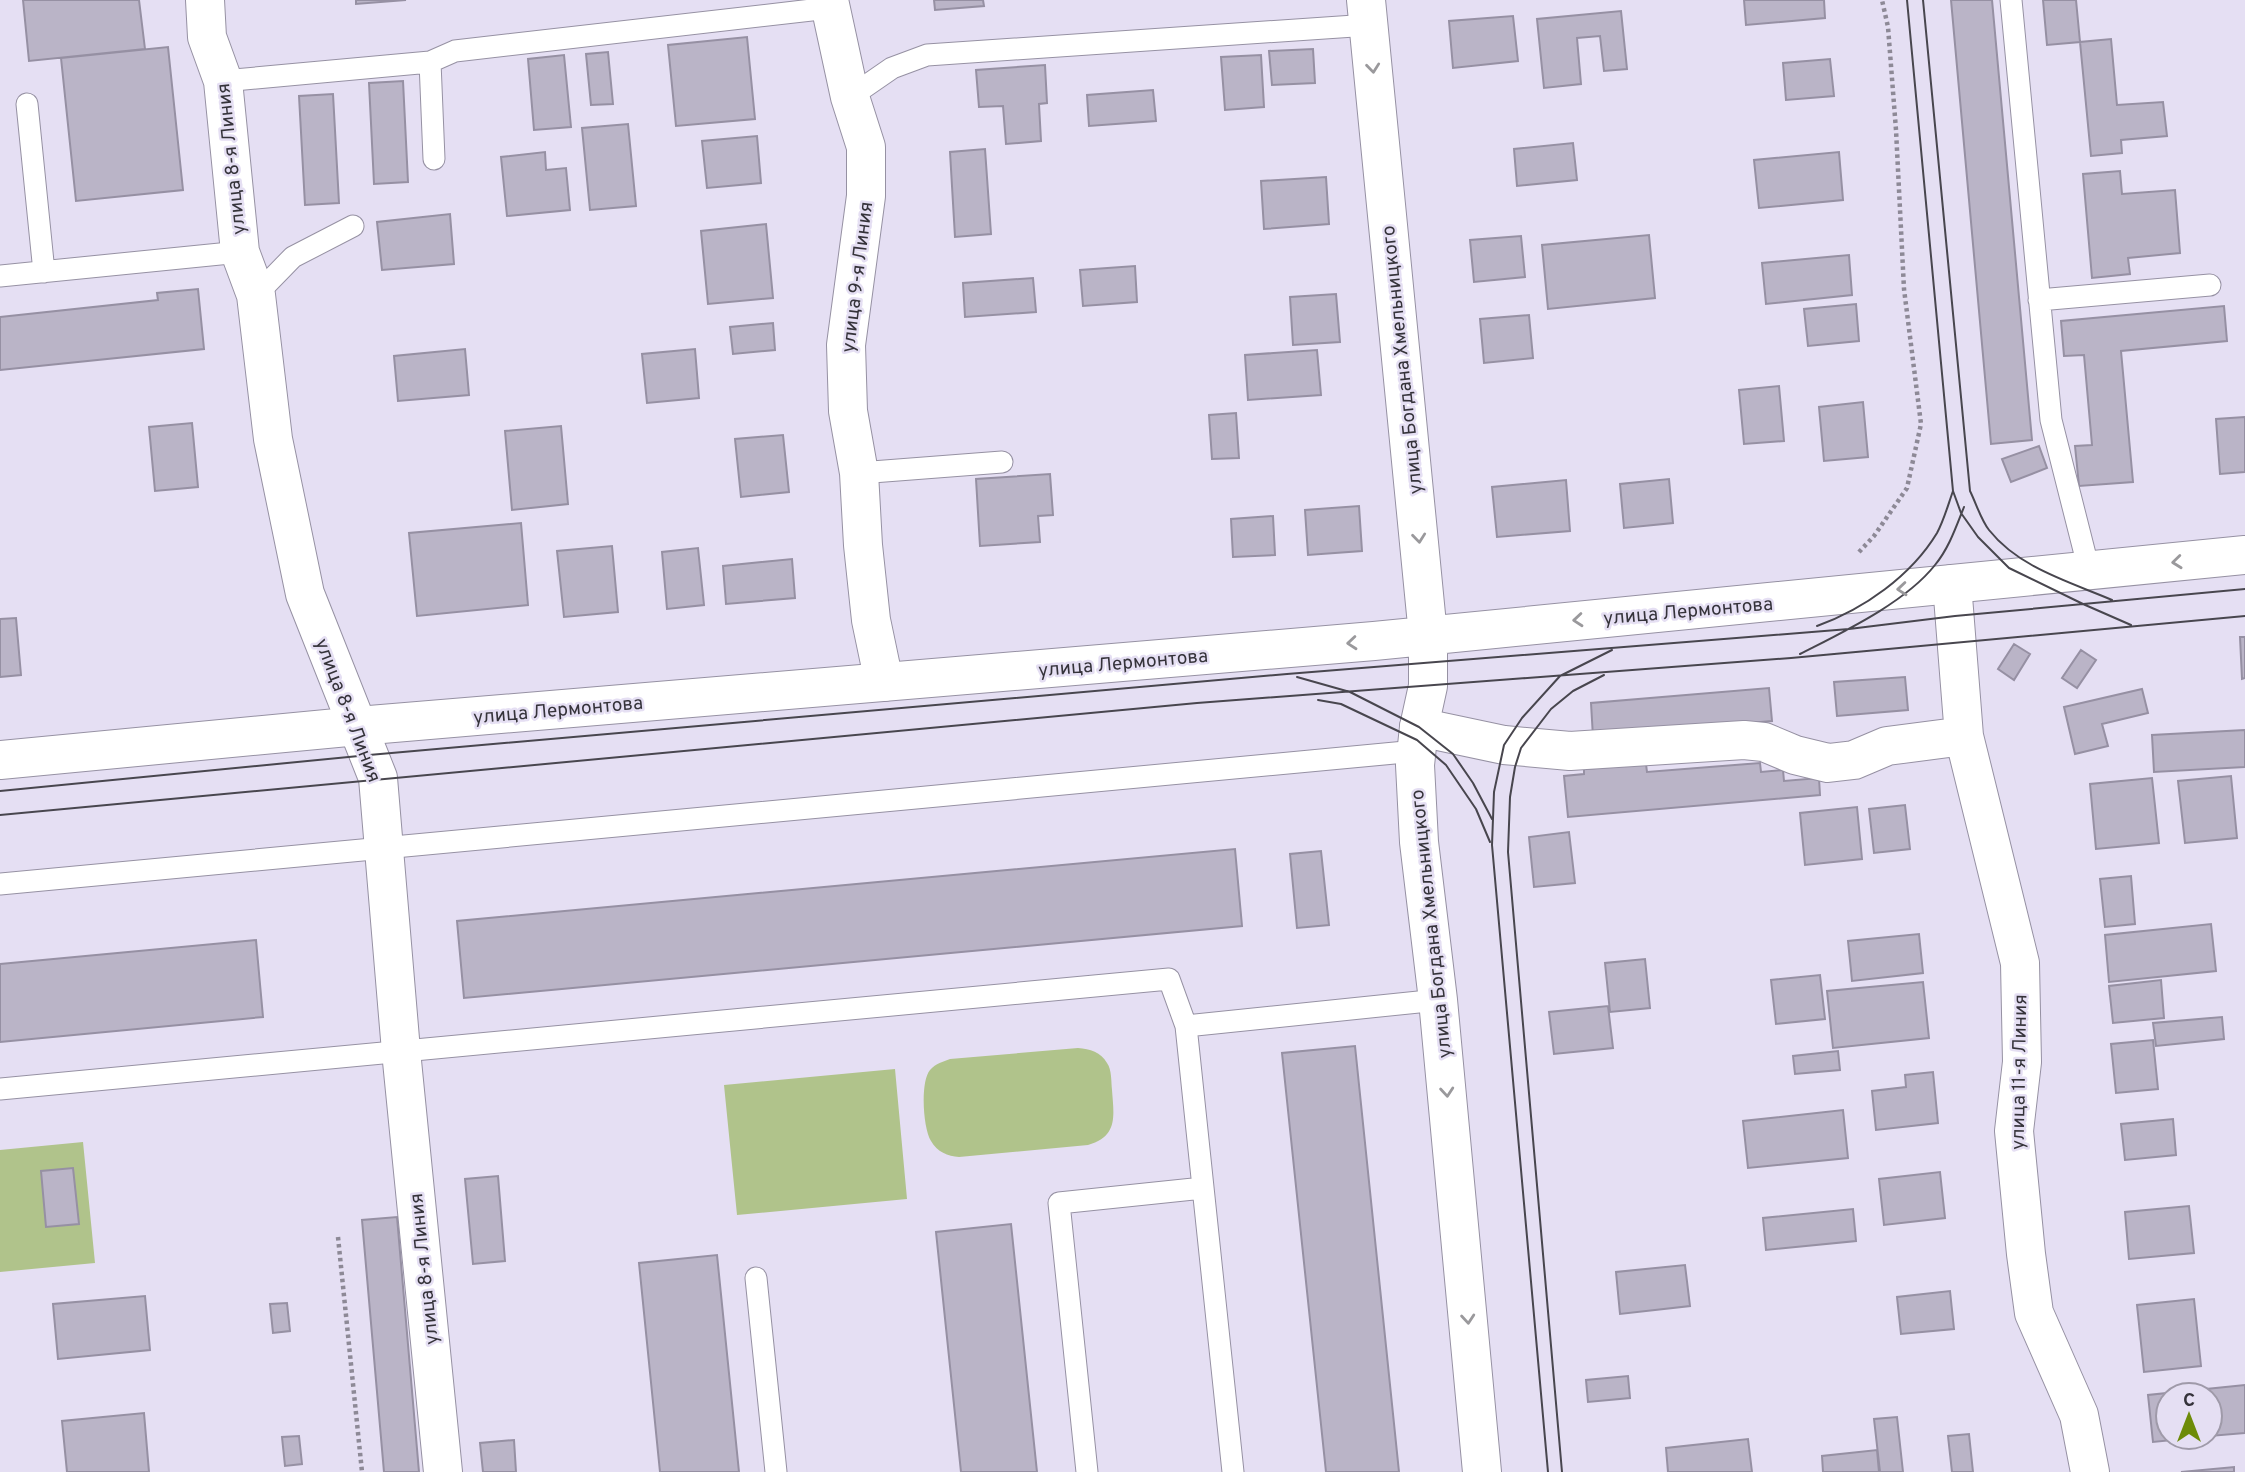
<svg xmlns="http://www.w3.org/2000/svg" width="2245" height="1472" font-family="Overpass,sans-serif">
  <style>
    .green { fill: #b0c38b }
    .building { fill: #bab4c7; stroke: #9690a3; stroke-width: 2 }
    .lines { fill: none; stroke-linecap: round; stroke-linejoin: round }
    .lane-casing { stroke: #9691a3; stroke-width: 23 }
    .street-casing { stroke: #9691a3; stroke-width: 40 }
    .secondary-casing { stroke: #9691a3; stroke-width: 40 }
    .path { stroke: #8d8996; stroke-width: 4.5; stroke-dasharray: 3.5 3.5; stroke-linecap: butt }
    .lane { stroke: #fff; stroke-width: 21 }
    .street { stroke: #fff; stroke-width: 38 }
    .secondary { stroke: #fff; stroke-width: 38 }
    .tram { stroke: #48464e; stroke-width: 2 }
    .oneway { stroke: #9a999c }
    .labels { text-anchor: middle; stroke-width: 5; stroke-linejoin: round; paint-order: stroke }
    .street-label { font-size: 19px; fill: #35333a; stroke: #e5dff3 }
  </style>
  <rect width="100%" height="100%" fill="#e5dff3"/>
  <path class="green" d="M 1078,1048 C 1090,1049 1101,1052 1107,1063 C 1112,1070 1111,1082 1112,1090 C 1114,1117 1118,1136 1088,1145 L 959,1157 C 948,1156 937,1152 931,1141 C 923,1128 920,1082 930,1070 C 936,1063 943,1062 950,1059 Z
    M 895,1069 L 907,1199 L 737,1215 L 724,1085 Z
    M 83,1142 L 95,1263 L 0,1272 L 0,1150 Z"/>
  <path class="building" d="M 23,0 L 139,0 L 145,49 L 29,61 Z
    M 356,0 L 406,0 L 356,4 Z
    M 934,0 L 983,0 L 984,6 L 935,10 Z
    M 1744,0 L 1824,0 L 1825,18 L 1746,25 Z
    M 1951,0 L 1992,0 L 2032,440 L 1991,444 Z
    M 2043,0 L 2076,0 L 2080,42 L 2047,45 Z
    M 1621,11 L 1627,69 L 1604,71 L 1600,36 L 1577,38 L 1581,84 L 1544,88 L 1537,19 Z
    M 1513,16 L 1518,61 L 1453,68 L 1449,21 Z
    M 747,37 L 755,119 L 676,126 L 668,45 Z
    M 2111,39 L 2117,105 L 2163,102 L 2167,136 L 2121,140 L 2122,153 L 2091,156 L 2080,42 Z
    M 168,47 L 183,190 L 76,201 L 61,58 Z
    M 1313,49 L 1315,83 L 1272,85 L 1269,51 Z
    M 608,52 L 613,104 L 591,105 L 586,54 Z
    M 564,55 L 571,127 L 534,130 L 528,59 Z
    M 1261,55 L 1264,107 L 1225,110 L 1221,57 Z
    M 1830,59 L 1834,96 L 1786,100 L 1783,63 Z
    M 1045,65 L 1047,103 L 1039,104 L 1041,141 L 1006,144 L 1003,106 L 979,107 L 976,70 Z
    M 403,81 L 408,182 L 374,184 L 369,83 Z
    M 1153,90 L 1156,121 L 1089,126 L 1087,95 Z
    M 333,94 L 339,203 L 305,205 L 299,96 Z
    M 628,124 L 636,206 L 590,210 L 582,128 Z
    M 757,136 L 761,183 L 707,188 L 702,141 Z
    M 1573,143 L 1577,180 L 1517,186 L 1514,149 Z
    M 985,149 L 991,234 L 955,237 L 950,152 Z
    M 545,152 L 546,170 L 566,168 L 570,210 L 507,216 L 501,157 Z
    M 1839,152 L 1843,200 L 1759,208 L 1754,160 Z
    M 2120,171 L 2122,194 L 2175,190 L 2180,253 L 2128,258 L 2130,274 L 2092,278 L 2083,174 Z
    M 1326,177 L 1329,224 L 1264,229 L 1261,181 Z
    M 450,214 L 454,264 L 382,270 L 377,222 Z
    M 766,224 L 773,298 L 708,304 L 701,231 Z
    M 1649,235 L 1655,298 L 1548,309 L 1542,245 Z
    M 1521,236 L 1525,277 L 1474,282 L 1470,240 Z
    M 1849,255 L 1852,295 L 1766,304 L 1762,263 Z
    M 1135,266 L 1137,302 L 1083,306 L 1080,270 Z
    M 1033,278 L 1036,312 L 965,317 L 963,283 Z
    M 198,289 L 204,349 L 0,370 L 0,317 L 158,300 L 157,293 Z
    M 1336,294 L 1340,342 L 1293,345 L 1290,297 Z
    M 1856,304 L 1859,341 L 1808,346 L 1804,309 Z
    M 2224,306 L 2227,341 L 2121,351 L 2133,482 L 2079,486 L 2075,446 L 2092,445 L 2084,355 L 2064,356 L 2061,321 Z
    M 1529,315 L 1533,358 L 1484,363 L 1480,319 Z
    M 773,323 L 775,350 L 733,354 L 730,327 Z
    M 465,349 L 469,395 L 398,401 L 394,356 Z
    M 695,349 L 699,398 L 647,403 L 642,354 Z
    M 1317,350 L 1321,395 L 1248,400 L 1245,355 Z
    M 1779,386 L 1784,441 L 1744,444 L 1739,390 Z
    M 1863,402 L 1868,457 L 1824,461 L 1819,407 Z
    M 1236,413 L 1239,458 L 1212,459 L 1209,415 Z
    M 2245,417 L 2245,472 L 2220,474 L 2216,419 Z
    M 192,423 L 198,487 L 155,491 L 149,427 Z
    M 561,426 L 568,504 L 512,510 L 505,431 Z
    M 783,435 L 789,492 L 741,497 L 735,439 Z
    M 2039,446 L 2047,468 L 2011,482 L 2002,459 Z
    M 1050,474 L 1053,515 L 1038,516 L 1040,542 L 980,546 L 976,479 Z
    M 1669,479 L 1673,523 L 1624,528 L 1620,484 Z
    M 1566,480 L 1570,531 L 1497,537 L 1492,487 Z
    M 1359,506 L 1362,551 L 1308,555 L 1305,510 Z
    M 1273,516 L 1275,555 L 1233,557 L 1231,519 Z
    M 521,523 L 528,605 L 417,616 L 409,533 Z
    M 612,546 L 618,612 L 564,617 L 557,551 Z
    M 698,548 L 704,605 L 667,609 L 662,552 Z
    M 792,559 L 795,598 L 726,604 L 723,566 Z
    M 16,618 L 21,675 L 0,677 L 0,619 Z
    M 2240,637 L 2245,637 L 2245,678 L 2242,679 Z
    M 2014,644 L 2030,654 L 2014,680 L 1998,669 Z
    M 2081,650 L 2096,660 L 2077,688 L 2062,678 Z
    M 1905,677 L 1908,710 L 1837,716 L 1834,682 Z
    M 1769,688 L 1772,721 L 1593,737 L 1591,703 Z
    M 2142,689 L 2148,713 L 2102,724 L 2108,746 L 2075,754 L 2064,707 Z
    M 2245,730 L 2245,767 L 2154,772 L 2152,735 Z
    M 1760,763 L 1761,772 L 1783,770 L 1784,781 L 1819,778 L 1820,795 L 1568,817 L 1564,776 L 1584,774 L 1584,769 L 1646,764 L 1647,772 Z
    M 2231,776 L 2237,838 L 2185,843 L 2178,781 Z
    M 2152,778 L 2159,843 L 2096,849 L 2090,784 Z
    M 1905,805 L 1910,849 L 1874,853 L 1869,809 Z
    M 1857,807 L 1862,859 L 1805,865 L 1800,813 Z
    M 1569,832 L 1575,883 L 1534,887 L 1529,837 Z
    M 1235,849 L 1242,926 L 464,998 L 457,921 Z
    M 1321,851 L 1329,925 L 1297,928 L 1290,854 Z
    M 2131,876 L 2135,924 L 2105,927 L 2100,879 Z
    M 2211,924 L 2216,971 L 2109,982 L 2105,935 Z
    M 1919,934 L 1923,973 L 1852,981 L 1848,941 Z
    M 256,940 L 263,1017 L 0,1042 L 0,964 Z
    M 1645,959 L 1650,1008 L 1610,1012 L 1605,963 Z
    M 1820,975 L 1825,1019 L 1776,1024 L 1771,980 Z
    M 2161,980 L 2164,1018 L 2113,1023 L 2109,986 Z
    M 1923,982 L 1929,1038 L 1833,1048 L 1827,991 Z
    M 1608,1006 L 1613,1048 L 1554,1054 L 1549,1012 Z
    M 2222,1017 L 2224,1039 L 2156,1046 L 2153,1023 Z
    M 2153,1040 L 2158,1089 L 2116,1093 L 2111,1044 Z
    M 1355,1046 L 1399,1472 L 1326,1472 L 1318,1396 L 1282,1053 Z
    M 1838,1051 L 1840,1070 L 1795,1074 L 1793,1056 Z
    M 1933,1072 L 1938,1123 L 1876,1130 L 1872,1091 L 1906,1087 L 1905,1075 Z
    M 1843,1110 L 1848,1158 L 1748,1168 L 1743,1121 Z
    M 2173,1119 L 2176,1155 L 2125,1160 L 2121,1124 Z
    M 73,1168 L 79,1224 L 46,1227 L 41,1171 Z
    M 1940,1172 L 1945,1218 L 1884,1225 L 1879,1179 Z
    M 498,1176 L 505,1261 L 473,1264 L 465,1179 Z
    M 2189,1206 L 2194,1253 L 2129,1259 L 2125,1212 Z
    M 1853,1209 L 1856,1241 L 1766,1250 L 1763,1218 Z
    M 397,1217 L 419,1472 L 384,1472 L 362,1220 Z
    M 1011,1224 L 1037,1472 L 961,1472 L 936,1232 Z
    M 717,1255 L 739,1472 L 660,1472 L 639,1263 Z
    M 1685,1265 L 1690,1306 L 1620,1314 L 1616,1272 Z
    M 1950,1291 L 1954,1329 L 1901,1334 L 1897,1297 Z
    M 145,1296 L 150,1350 L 58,1359 L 53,1304 Z
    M 2194,1299 L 2201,1366 L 2144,1372 L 2137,1305 Z
    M 287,1303 L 290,1331 L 273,1333 L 270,1304 Z
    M 1628,1376 L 1630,1398 L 1588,1402 L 1586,1380 Z
    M 2245,1385 L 2245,1433 L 2210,1436 L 2210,1395 L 2168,1395 L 2168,1437 L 2203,1437 L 2153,1442 L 2148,1395 Z
    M 144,1413 L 149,1472 L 67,1472 L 62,1421 Z
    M 1897,1417 L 1903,1472 L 1880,1472 L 1874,1419 Z
    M 1969,1434 L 1973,1472 L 1952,1472 L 1948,1436 Z
    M 299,1436 L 302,1464 L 285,1466 L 282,1437 Z
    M 1748,1439 L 1752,1472 L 1668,1472 L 1666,1448 Z
    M 514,1440 L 516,1472 L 483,1472 L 480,1443 Z
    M 1877,1450 L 1879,1472 L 1823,1472 L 1822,1456 Z
    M 2234,1467 L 2234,1472 L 2181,1472 Z"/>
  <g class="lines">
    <g class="lane-casing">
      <path id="lane" d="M 2011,0 L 2051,420 L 2089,570
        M 430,62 L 434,159
        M 223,81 L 430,62 L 455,51 L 829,8
        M 850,97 L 892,68 L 927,55 L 1369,25
        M 27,104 L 44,272
        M 0,276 L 240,252
        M 256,295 L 293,257 L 353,226
        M 2039,300 L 2210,285
        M 859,473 L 1002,462
        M 0,884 L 1416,751
        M 1186,1026 L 1438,1000
        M 0,1089 L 1169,979 L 1186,1026 L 1233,1472
        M 756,1278 L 776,1472
        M 1087,1472 L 1059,1203 L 1203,1188"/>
    </g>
    <g class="street-casing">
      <path id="street" d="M 205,0 L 207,37 L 223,81 L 240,252 L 256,295 L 273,439 L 305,594 L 378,778 L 401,1051 L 443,1472
        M 829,0 L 850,97 L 866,147 L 866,196 L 846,345 L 848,411 L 859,473 L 863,545 L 871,620 L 884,682
        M 1952,584 L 1964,736 L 2020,963 L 2022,1062 L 2014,1131 L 2026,1254 L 2034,1313 L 2079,1415 L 2090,1472
        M 1419,727 L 1504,745 L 1570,751 L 1744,740 L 1764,742 L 1795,755 L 1828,763 L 1854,760 L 1887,746 L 1964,736"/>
    </g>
    <g class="secondary-casing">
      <path id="secondary" d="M 1366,0 L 1428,635 L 1428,686 L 1419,727 L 1415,765 L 1419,842 L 1438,1000 L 1482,1472
        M 0,760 L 358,726 L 1374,641 L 2245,555"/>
    </g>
    <path class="path" d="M 1859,552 L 1874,536 L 1907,488 L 1921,424 L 1904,289 L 1896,130 L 1888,27 L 1882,0
      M 338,1237 L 362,1472"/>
    <use href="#lane" class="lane"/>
    <use href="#street" class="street"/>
    <use href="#secondary" class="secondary"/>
    <path class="tram" d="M 1907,0 L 1953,491 L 1961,513 L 1978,537 L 2009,568 L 2083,604 L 2131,625
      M 1923,0 L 1970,491 C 1976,503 1981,520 1989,530 C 2019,568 2070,582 2112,600
      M 1817,626 C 1864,609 1911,576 1937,533 C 1944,520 1948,505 1953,491
      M 1800,654 C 1843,632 1905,603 1935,565 C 1949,548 1956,527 1964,507
      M 1297,677 L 1350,692 L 1419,727 L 1453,754 L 1473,783 L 1492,819
      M 1318,700 L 1341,704 L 1417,740 L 1446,765 L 1476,809 L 1490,842
      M 0,791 L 369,755 L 1287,674 L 1849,629 L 1955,616 L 2245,589
      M 0,815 L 1197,703 L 1791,658 L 2245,616
      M 1548,1472 L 1492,845 L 1494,792 L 1504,745 L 1522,718 L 1560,676 L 1612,650
      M 1562,1472 L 1508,852 L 1510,797 L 1515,767 L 1521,748 L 1551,709 L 1573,691 L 1604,675"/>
  </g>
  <defs><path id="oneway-chevron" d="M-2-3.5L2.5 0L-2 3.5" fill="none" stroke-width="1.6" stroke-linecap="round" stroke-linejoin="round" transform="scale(1.75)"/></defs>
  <g class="oneway">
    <use href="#oneway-chevron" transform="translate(1373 68) rotate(84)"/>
    <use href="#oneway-chevron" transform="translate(1419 538) rotate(84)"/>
    <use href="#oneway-chevron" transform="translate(2177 562) rotate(174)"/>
    <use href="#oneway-chevron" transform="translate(1902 589) rotate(175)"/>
    <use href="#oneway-chevron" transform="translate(1578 620) rotate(175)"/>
    <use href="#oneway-chevron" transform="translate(1352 643) rotate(175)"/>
    <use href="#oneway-chevron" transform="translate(1447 1092) rotate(85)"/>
    <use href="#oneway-chevron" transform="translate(1468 1319) rotate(85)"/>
  </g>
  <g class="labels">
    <g class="street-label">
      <text transform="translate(230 159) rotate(-96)" y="7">улица 8-я Линия</text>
      <text transform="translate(856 277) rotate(-83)" y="7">улица 9-я Линия</text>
      <text transform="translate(1401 360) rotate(-96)" y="7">улица Богдана Хмельницкого</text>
      <text transform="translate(1688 610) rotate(-5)" y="7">улица Лермонтова</text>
      <text transform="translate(1123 662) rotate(-5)" y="7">улица Лермонтова</text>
      <text transform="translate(558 709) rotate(-5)" y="7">улица Лермонтова</text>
      <text transform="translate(349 710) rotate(69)" y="7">улица 8-я Линия</text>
      <text transform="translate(1430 924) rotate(-96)" y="7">улица Богдана Хмельницкого</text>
      <text transform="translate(2018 1072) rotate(-89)" y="7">улица 11-я Линия</text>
      <text transform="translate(423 1269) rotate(-96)" y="7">улица 8-я Линия</text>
    </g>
  </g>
  <g transform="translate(2189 1416)"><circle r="33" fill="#e5dff3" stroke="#9f9aa9" stroke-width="2"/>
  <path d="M0-5L12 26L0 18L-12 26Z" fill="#6d8b08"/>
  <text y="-10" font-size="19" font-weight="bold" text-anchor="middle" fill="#35333a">С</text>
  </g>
</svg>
